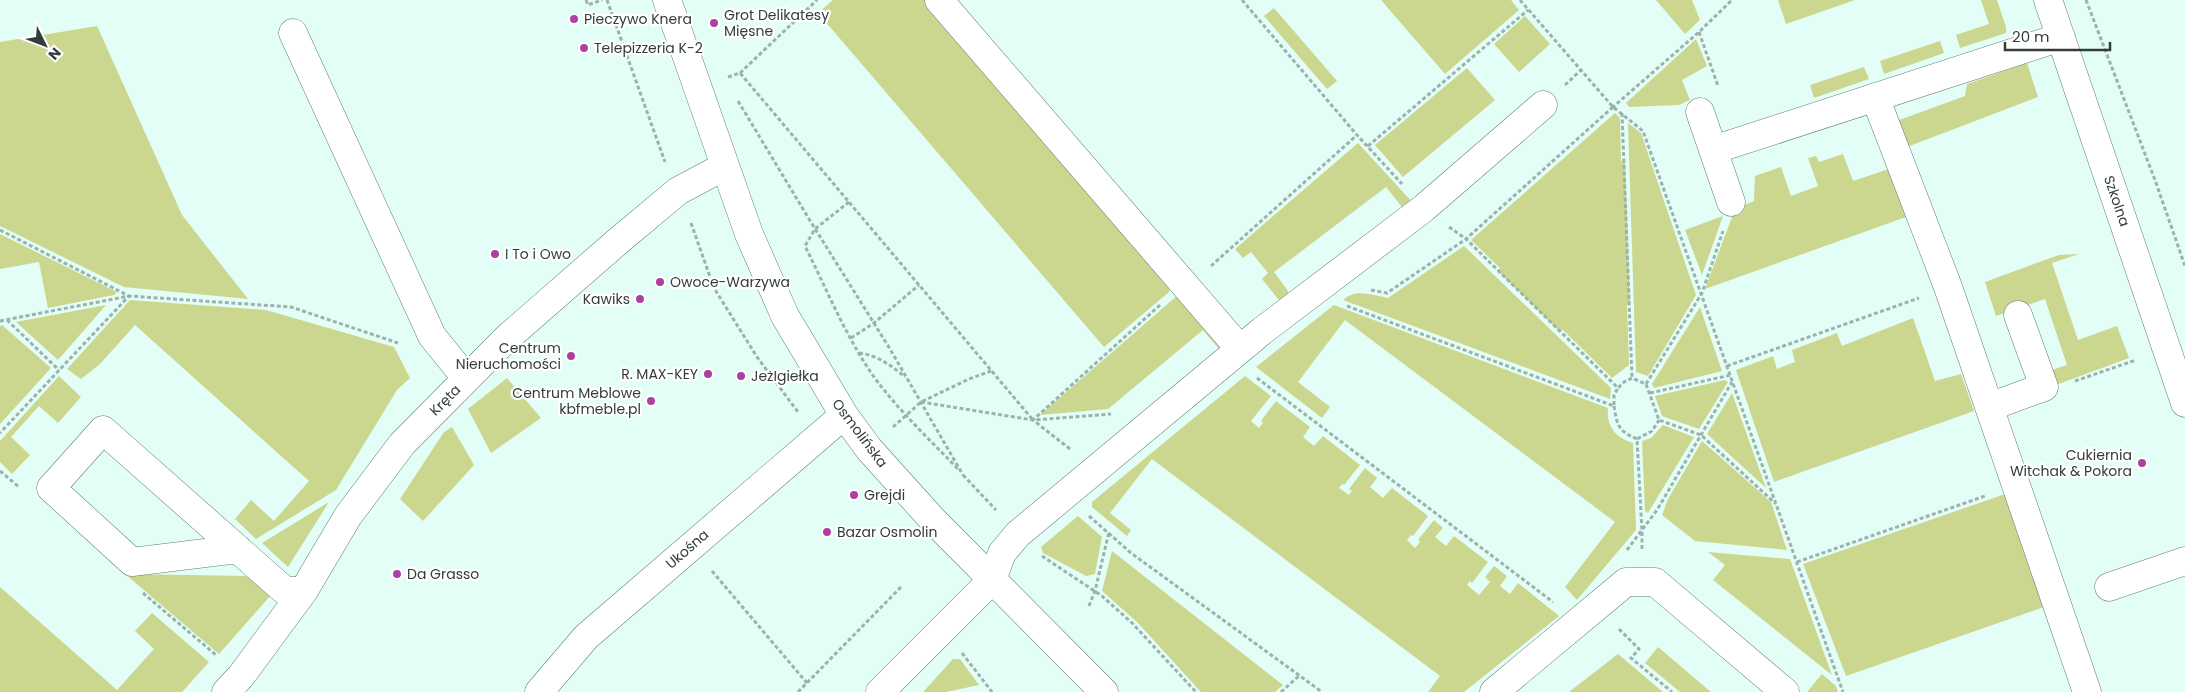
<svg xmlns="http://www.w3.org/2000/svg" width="2185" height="692" font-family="Poppins,sans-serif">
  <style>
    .green { fill: #cbd68e }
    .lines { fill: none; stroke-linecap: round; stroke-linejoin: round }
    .minor-casing { stroke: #637c75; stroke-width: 29 }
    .path { stroke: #9db2ac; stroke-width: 3; stroke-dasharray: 4 2.5; stroke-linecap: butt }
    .minor { stroke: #fff; stroke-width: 28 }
    .poi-dot { fill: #ad40a0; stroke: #fff; stroke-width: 2 }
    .labels { text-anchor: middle; stroke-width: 4.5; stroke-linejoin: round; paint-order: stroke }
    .poi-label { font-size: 14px; fill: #323d3a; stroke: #fff; text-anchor: start }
    .street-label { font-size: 14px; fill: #323d3a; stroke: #fff }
  </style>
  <rect width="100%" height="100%" fill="#e3fef7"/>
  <path class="green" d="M 833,0 L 928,0 L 1170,282 L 1169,292 L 1104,347 L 818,13 Z
    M 1381,0 L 1511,0 L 1519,10 L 1445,74 Z
    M 1656,0 L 1692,0 L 1700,20 L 1685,34 Z
    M 1778,0 L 1855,0 L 1786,24 Z
    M 1981,0 L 1997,0 L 2006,27 L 2006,33 L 1960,48 L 1956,35 L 1989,24 Z
    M 1274,8 L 1337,81 L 1327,89 L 1264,16 Z
    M 1525,16 L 1550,44 L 1519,72 L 1494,44 Z
    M 97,26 L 182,215 L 248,299 L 124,287 L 0,226 L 0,42 Z
    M 1696,39 L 1707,66 L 1682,80 L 1690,100 L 1679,105 L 1629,107 L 1626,103 Z
    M 1940,41 L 1944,53 L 1884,74 L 1880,61 Z
    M 2027,63 L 2038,97 L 1907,147 L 1891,123 L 1965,96 L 1967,84 Z
    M 1864,67 L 1869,79 L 1814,98 L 1810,85 Z
    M 1467,68 L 1495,100 L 1403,177 L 1375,145 Z
    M 1615,113 L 1620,118 L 1621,162 L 1625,160 L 1630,304 L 1627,305 L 1629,365 L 1612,378 L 1563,330 L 1559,331 L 1498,271 L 1500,268 L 1471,240 Z
    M 1628,123 L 1641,133 L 1696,295 L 1648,376 L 1636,372 Z
    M 1358,143 L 1414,204 L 1410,208 L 1402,207 L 1386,187 L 1274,272 L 1288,291 L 1288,296 L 1283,300 L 1278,299 L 1262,279 L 1268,273 L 1251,252 L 1243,258 L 1235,249 Z
    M 1843,154 L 1853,181 L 1889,169 L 1906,217 L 1705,289 L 1735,209 L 1754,201 L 1755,176 L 1781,167 L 1791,196 L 1818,186 L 1808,158 L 1816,156 L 1819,162 Z
    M 1723,216 L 1702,275 L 1685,230 Z
    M 0,234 L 117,292 L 114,295 L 48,308 L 39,262 L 0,269 Z
    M 1464,246 L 1611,388 L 1610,399 L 1343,300 C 1356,288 1372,295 1388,298 Z
    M 2079,254 L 2052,263 L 2078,340 L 2117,326 L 2129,358 L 2056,385 L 2043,373 L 2067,365 L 2045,299 L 1996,316 L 1985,282 L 2059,255 Z
    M 1179,294 L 1222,346 L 1220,350 L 1203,330 L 1108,409 L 1040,415 Z
    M 130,300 L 266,310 L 394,347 L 410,378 L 397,390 L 336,490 L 256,539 L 235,519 L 251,500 L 274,521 L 309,481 L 135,325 L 100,364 L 81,379 L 67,369 Z
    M 106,305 L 58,360 L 16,322 Z
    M 1334,305 L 1608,408 C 1606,426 1616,438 1633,443 L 1636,530 L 1577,600 L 1565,587 L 1615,522 L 1345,320 L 1298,382 L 1330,407 L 1322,418 L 1256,367 Z
    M 1700,307 L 1722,371 L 1654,388 L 1652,384 Z
    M 1913,318 L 1935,381 L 1961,374 L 1974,411 L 1774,482 L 1736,370 L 1773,356 L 1777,369 L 1795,362 L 1792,350 L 1837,333 L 1842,346 Z
    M 2,325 L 51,368 L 0,424 L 0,326 Z
    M 59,376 L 81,397 L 58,423 L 39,406 L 11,437 L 30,455 L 12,474 L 0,462 L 0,441 Z
    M 1245,376 L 1271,396 L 1251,421 L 1259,428 L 1263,423 L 1261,421 L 1276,401 L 1310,427 L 1303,437 L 1314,446 L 1323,436 L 1360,465 L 1344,485 L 1342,484 L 1339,488 L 1349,495 L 1352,491 L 1349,489 L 1365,468 L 1377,478 L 1370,487 L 1383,498 L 1392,488 L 1428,516 L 1413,536 L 1411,535 L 1407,540 L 1415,548 L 1420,542 L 1418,540 L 1434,520 L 1443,528 L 1435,537 L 1446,546 L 1454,536 L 1488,562 L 1472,583 L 1470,581 L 1467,585 L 1479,595 L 1490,582 L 1485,577 L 1494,566 L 1507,576 L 1500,586 L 1510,594 L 1518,583 L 1559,616 L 1464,692 L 1428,692 L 1440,676 L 1152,459 L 1110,513 L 1131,530 L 1127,536 L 1092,507 L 1092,502 Z
    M 507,378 L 541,418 L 491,453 L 468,409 Z
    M 1725,380 L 1728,382 L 1699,429 L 1662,416 L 1655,396 Z
    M 1732,393 L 1766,488 L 1707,434 Z
    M 1663,425 L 1694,437 L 1648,513 L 1645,511 L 1642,441 L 1651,438 Z
    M 452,427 L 474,465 L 423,521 L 400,499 L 444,432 Z
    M 1702,441 L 1771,502 L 1787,550 L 1695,541 L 1662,515 L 1668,499 Z
    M 2011,492 L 2047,606 L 1846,676 L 1803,564 Z
    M 329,502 L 288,567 L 262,543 Z
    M 1078,516 L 1102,537 L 1095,574 L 1086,576 L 1043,553 L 1041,547 Z
    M 1112,551 L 1283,685 L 1275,692 L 1201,692 L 1137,622 L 1102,591 Z
    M 1708,552 L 1790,559 L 1832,675 L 1713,580 L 1725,565 Z
    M 125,574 L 246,576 L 271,595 L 219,654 Z
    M 0,587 L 117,690 L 154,649 L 135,631 L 152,613 L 209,662 L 182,692 L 0,692 Z
    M 1658,647 L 1711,692 L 1680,692 L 1645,663 Z
    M 1618,654 L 1663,692 L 1569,692 Z
    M 953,659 L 960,659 L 979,685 L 946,692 L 923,692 Z
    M 1822,674 L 1836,686 L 1838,692 L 1807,692 Z"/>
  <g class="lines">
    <g class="minor-casing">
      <path id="minor" d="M 667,0 L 749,234 L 785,316 L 844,415 L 869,449 L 932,519 L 1104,692
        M 939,0 L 1240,349
        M 2048,0 L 2185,403
        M 293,33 L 432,336 L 466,378
        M 1875,97 L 1948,287 L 2087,692
        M 1700,112 L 1731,202
        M 1713,150 L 2061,37
        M 1989,407 L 2044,387 L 2018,315
        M 238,549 L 132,562 L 51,488 L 103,430 L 284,590 L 303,592
        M 2109,587 L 2185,561
        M 226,692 L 241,676 L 303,592 L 348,516 L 402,444 L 507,338 L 617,242 L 678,191 L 725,166
        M 539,692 L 586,637 L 844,415
        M 880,692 L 992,580 L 1002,553 L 1018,534 L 1262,331 L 1424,208 L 1543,105
        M 1494,692 L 1626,582 L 1655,582 L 1785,692"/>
    </g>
    <path class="path" d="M 586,0 L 588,5 L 602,0
      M 607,0 L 665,162
      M 1242,0 L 1357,135 L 1402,184
      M 1520,0 L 1613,107 L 1643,131 L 1843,692
      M 2086,0 L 2155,180 L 2185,266
      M 1699,32 L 1718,86
      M 740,73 L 817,0
      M 728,77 L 740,73 L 1033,420
      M 1565,85 L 1581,70
      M 738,101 L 809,219 L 890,349 L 963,475
      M 1614,108 L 1613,107 L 1699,32 L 1732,0
      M 1622,113 L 1632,378
      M 1368,146 L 1528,10
      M 849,202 L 815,229 L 805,246 C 827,290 846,337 874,377 C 899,411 930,440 959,470
      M 691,223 L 714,288 L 757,357 L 798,412
      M 1449,227 L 1466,239 L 1618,388 L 1624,382 L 1632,378 L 1646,384 L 1659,420 L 1701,435 L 1776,504
      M 0,230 L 129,296 L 0,433
      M 1211,266 L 1357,135
      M 1371,290 L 1387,293 L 1466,239 L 1613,107
      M 1347,306 L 1614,406 L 1614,395 L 1618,388
      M 7,320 L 59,370
      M 0,321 L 129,296 L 291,307 L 398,343
      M 851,338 L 874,323 L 919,285
      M 859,353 C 877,355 892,366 905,377
      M 1727,366 L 1919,298
      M 1257,378 L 1553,602
      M 2075,381 L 2136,360
      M 1646,384 L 1702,293 L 1723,231
      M 1650,393 L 1731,375
      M 921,402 L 1033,420 L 1111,414
      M 1614,406 C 1617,425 1618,431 1637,439
      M 893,427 L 921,402 L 969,379 L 991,371
      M 1070,449 L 1033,420 L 1160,305
      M 0,471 L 19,487
      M 963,475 L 996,510
      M 1089,516 L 1131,553 L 1322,692
      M 1642,549 L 1642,531 L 1637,439 L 1652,431 L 1659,420
      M 1627,550 L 1657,510 L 1732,382
      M 1042,556 L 1102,596 L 1132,623 L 1196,692
      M 1797,562 L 1985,496
      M 712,571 L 807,683
      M 143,593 L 216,655
      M 1089,606 L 1095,591 L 1109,532
      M 1619,629 L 1639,649 L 1631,658 L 1672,692
      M 962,653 L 992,692
      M 798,692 L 901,587
      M 1281,692 L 1300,675"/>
    <use href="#minor" class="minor"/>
  </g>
  <g class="poi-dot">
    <circle cx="574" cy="19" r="5"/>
    <circle cx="714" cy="23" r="5"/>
    <circle cx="584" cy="48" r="5"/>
    <circle cx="495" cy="254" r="5"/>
    <circle cx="660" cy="282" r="5"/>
    <circle cx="640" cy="299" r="5"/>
    <circle cx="571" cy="356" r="5"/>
    <circle cx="708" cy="374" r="5"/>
    <circle cx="741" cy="376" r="5"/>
    <circle cx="651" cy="401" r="5"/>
    <circle cx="2142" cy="463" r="5"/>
    <circle cx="854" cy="495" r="5"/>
    <circle cx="827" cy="532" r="5"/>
    <circle cx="397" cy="574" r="5"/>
  </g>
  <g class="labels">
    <g class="poi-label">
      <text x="724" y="20">Grot Delikatesy<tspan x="724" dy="16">Mięsne</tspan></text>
      <text x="584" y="24">Pieczywo Knera</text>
      <text x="594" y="53">Telepizzeria K-2</text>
      <text x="505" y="259">I To i Owo</text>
      <text x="670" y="287">Owoce-Warzywa</text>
      <text x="630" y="304" text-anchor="end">Kawiks</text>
      <text x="561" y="353" text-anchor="end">Centrum<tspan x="561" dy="16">Nieruchomości</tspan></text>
      <text x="698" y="379" text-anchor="end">R. MAX-KEY</text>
      <text x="751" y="381">JeżIgiełka</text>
      <text x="641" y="398" text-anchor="end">Centrum Meblowe<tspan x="641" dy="16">kbfmeble.pl</tspan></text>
      <text x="2132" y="460" text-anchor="end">Cukiernia<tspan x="2132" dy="16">Witchak &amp; Pokora</tspan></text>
      <text x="864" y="500">Grejdi</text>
      <text x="837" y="537">Bazar Osmolin</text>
      <text x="407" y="579">Da Grasso</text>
    </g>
    <g class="street-label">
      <text transform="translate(2117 201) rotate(71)" y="5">Szkolna</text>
      <text transform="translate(445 400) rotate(-45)" y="5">Kręta</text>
      <text transform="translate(860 433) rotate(53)" y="5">Osmolińska</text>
      <text transform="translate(687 549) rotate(-41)" y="5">Ukośna</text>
    </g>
  </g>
  <g transform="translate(45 45) rotate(132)" stroke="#ffffff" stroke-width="4" paint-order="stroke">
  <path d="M0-4L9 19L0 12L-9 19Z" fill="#323d3a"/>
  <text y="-8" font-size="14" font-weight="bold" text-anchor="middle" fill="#323d3a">N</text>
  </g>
  <path d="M2005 42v8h105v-8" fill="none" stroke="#323d3a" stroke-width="2.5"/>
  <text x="2012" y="42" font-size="15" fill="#323d3a" stroke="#ffffff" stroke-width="4" paint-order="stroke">20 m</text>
</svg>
